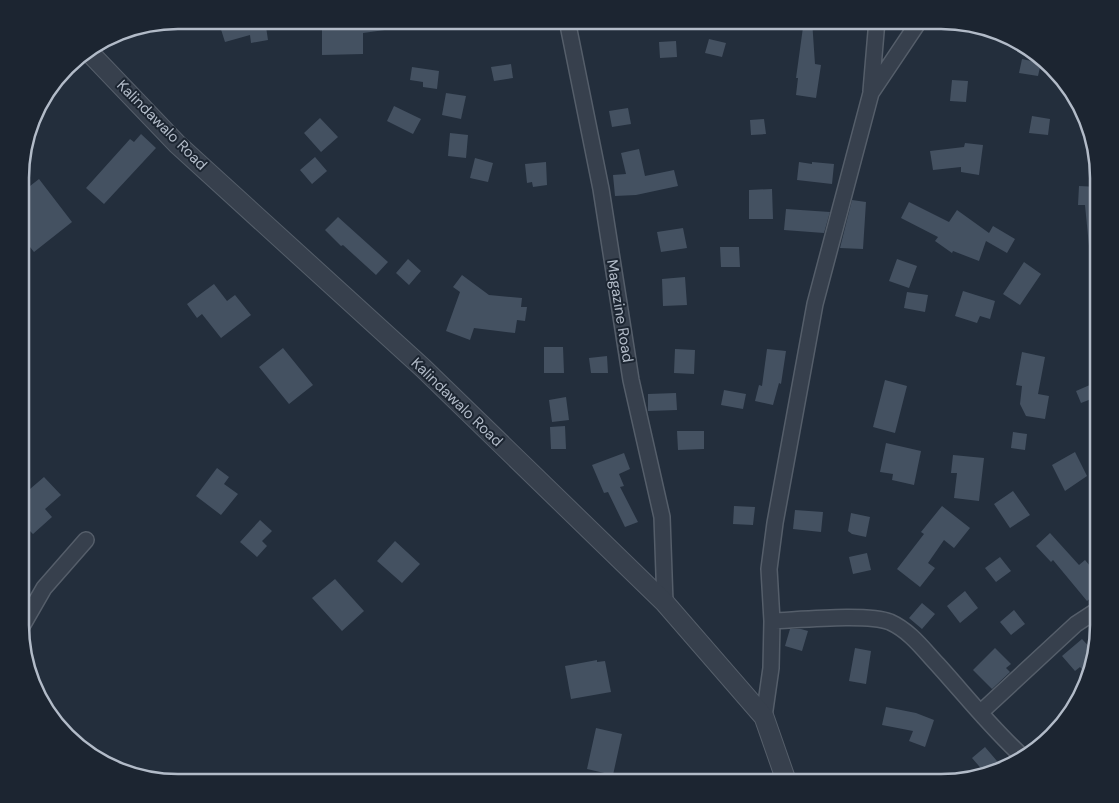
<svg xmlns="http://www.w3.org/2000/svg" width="1119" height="803" font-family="'DM Sans',sans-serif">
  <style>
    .building { fill: #445161 }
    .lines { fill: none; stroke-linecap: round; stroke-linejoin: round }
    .minor-casing { stroke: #555e6a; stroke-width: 18 }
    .tertiary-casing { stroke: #555e6a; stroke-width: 21 }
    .minor { stroke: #37404d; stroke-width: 15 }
    .tertiary { stroke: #37404d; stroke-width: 19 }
    .labels { text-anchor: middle; stroke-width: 4; stroke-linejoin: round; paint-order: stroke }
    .street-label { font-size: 15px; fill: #b2bbc8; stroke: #1c2531 }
    .rim { fill: none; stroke: #b2bbc8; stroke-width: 2.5 }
  </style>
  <rect width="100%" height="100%" fill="#232e3c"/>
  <path class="building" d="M 218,20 L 265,20 L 268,40 L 251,43 L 250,35 L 225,42 Z
    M 322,20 L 391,20 L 392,29 L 363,33 L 363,54 L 322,55 Z
    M 804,20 L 812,20 L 815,64 L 821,65 L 816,98 L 796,95 L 798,78 L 796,78 Z
    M 709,39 L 726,43 L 722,57 L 705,53 Z
    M 676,41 L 677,57 L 660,58 L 659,42 Z
    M 1022,59 L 1041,63 L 1038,76 L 1019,73 Z
    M 511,64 L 513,78 L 494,81 L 491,67 Z
    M 412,67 L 439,71 L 437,89 L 423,87 L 423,82 L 410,80 Z
    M 952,80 L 968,81 L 966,102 L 950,101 Z
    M 446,93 L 466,96 L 461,119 L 442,115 Z
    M 394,106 L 421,119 L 413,134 L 387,121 Z
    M 628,108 L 631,124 L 612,127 L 609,111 Z
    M 1032,116 L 1050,119 L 1048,135 L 1029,133 Z
    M 320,118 L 338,137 L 321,152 L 304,133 Z
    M 764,119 L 766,134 L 751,135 L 750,120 Z
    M 450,133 L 468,135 L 466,158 L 448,156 Z
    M 141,134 L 156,148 L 104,204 L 86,188 L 130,139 L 134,142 Z
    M 965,143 L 983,145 L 979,175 L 961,172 L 961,167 L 933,170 L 930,151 L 964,147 Z
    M 639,149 L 645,176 L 674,170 L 678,186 L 636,195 L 615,196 L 613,175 L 626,174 L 621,153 Z
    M 315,157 L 327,171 L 312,184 L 300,170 Z
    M 475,158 L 493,163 L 488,182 L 470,178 Z
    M 546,162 L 547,185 L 533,187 L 532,182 L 527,183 L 525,164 Z
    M 799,162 L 812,164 L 812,162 L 834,164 L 832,184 L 797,180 Z
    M 39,179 L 72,222 L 34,252 L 22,237 L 29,232 L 21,222 L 21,193 Z
    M 1079,186 L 1099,187 L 1099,246 L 1089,246 L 1085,205 L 1078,205 Z
    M 772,189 L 773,219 L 749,219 L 749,190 Z
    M 852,200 L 866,202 L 863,249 L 840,248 Z
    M 909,202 L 949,222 L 957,210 L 989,233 L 993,226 L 1015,239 L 1007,253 L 986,241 L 979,261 L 953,251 L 952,253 L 935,241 L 938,237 L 901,218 Z
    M 786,209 L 830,212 L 824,233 L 784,230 Z
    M 338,217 L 388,262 L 376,275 L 343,245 L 341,246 L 325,230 Z
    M 683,228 L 687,248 L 661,252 L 657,232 Z
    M 720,247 L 739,247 L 740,267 L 721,267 Z
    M 408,259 L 421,271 L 409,285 L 396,273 Z
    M 897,259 L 917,266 L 909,288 L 889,281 Z
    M 1024,262 L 1041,274 L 1020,305 L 1003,294 Z
    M 462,275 L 489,295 L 522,298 L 521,307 L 527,307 L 525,321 L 517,320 L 515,333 L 474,328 L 470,340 L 446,331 L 460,292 L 453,287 Z
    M 685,277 L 687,305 L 663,306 L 662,279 Z
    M 214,284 L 227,301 L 235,295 L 251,315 L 221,338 L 202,314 L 197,318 L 187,304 Z
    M 963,291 L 995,301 L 990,319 L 980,316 L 977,323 L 955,316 Z
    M 907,292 L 928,295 L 925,312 L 904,308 Z
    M 544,347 L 563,347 L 564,373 L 544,373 Z
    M 283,348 L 313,385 L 289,404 L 259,367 Z
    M 675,349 L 695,350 L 694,374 L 674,373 Z
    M 767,349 L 786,351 L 781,384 L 779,383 L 773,405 L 755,401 L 759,385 L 762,386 Z
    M 1022,352 L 1045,357 L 1038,394 L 1049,396 L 1045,419 L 1026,416 L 1020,404 L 1022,386 L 1016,385 Z
    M 607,356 L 608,373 L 591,373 L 589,358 Z
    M 885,380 L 907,386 L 895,433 L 873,427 Z
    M 1099,381 L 1099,396 L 1081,403 L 1076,391 Z
    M 724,390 L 746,394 L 743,409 L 721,405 Z
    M 676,393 L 677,410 L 648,411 L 648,394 Z
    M 566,397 L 569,420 L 552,422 L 549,400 Z
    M 565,426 L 566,449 L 551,449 L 550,427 Z
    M 677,431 L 704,431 L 704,449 L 678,450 Z
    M 1013,432 L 1027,434 L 1025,450 L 1011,448 Z
    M 886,443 L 921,451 L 914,485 L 892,480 L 893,474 L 880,472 Z
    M 1075,452 L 1087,476 L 1065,491 L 1052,465 Z
    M 624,453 L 630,469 L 619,474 L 624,486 L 620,487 L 638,522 L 625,527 L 608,492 L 604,493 L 592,465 Z
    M 953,455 L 984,458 L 979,501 L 954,498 L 957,473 L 951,473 Z
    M 217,468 L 229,477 L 224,484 L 238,494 L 221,515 L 196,496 Z
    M 44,477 L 61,495 L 45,509 L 52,517 L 33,534 L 21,522 L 21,480 L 30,489 Z
    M 1013,491 L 1030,515 L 1010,528 L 994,504 Z
    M 734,506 L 755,507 L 753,525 L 733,524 Z
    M 942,506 L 970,528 L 954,548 L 944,540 L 928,563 L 935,568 L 920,587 L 897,569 L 924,534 L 921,532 Z
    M 795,510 L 823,512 L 821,532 L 793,529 Z
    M 851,513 L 870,517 L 866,537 L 852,534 L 848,531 Z
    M 260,520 L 272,531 L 262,541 L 267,546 L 257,557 L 240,542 Z
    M 1050,533 L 1079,565 L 1085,560 L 1091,567 L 1099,559 L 1099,591 L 1087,601 L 1053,560 L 1051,562 L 1036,546 Z
    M 395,541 L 420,564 L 402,583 L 377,561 Z
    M 867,553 L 871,570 L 853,574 L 849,557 Z
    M 1000,557 L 1011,571 L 996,582 L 985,568 Z
    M 335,579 L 364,611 L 342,631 L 312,598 Z
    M 965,591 L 978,608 L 960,623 L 947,606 Z
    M 922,603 L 935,614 L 922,629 L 909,618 Z
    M 1014,610 L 1025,624 L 1011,635 L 1000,622 Z
    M 790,629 L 801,629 L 808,631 L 802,651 L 785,646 Z
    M 1082,639 L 1095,653 L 1089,677 L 1080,667 L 1075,671 L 1062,656 Z
    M 855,648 L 871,651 L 866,684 L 849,681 Z
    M 995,648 L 1011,664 L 1006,668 L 1010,672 L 992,689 L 973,670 Z
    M 597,660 L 597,662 L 605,661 L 611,692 L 571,699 L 565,666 Z
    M 886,707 L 916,713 L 934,720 L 925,747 L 909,741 L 913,731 L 882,725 Z
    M 596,728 L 622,734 L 613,775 L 587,769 Z
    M 985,747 L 1003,768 L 985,773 L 972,758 Z"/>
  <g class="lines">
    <g class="minor-casing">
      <path id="minor" d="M 567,20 L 601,189 L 631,380 L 662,517 L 665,603
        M 871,91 L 877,20
        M 772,621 C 798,620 868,613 890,622 C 910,631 923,649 938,665 C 966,696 992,729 1023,757
        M 21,628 L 44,588 L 86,540
        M 981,712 L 1076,624 L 1099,609
        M 764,717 L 771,668 L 772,621 L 769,569 L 775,523 L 815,304 L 871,93 L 920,20"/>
    </g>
    <g class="tertiary-casing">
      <path id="tertiary" d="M 88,51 L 177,144 L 423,368 L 665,603 L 764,717 L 787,783"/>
    </g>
    <use href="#minor" class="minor"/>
    <use href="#tertiary" class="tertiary"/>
  </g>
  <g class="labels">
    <g class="street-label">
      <text transform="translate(162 125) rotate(45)" y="5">Kalindawalo Road</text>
      <text transform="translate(620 311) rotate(81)" y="5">Magazine Road</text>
      <text transform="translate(457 402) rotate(44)" y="5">Kalindawalo Road</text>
    </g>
  </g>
  <path d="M0 0H1119V803H0ZM178 29H941A149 149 0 0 1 1090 178V625A149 149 0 0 1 941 774H178A149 149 0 0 1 29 625V178A149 149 0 0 1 178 29Z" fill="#1c2531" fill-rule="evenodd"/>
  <path class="rim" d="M178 29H941A149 149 0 0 1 1090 178V625A149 149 0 0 1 941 774H178A149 149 0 0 1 29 625V178A149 149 0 0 1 178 29Z"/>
</svg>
